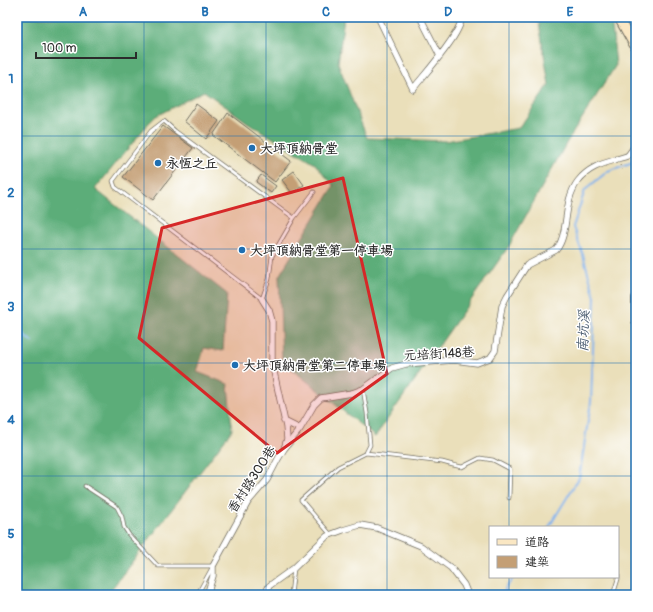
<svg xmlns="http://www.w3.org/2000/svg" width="653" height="612" font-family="Pangolin,'LXGW WenKai TC',sans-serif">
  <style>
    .forest { fill: #5cad79; stroke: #446c52 }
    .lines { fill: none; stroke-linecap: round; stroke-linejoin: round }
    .stream { stroke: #81b3ed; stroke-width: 2 }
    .building { fill: #c49f75 }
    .lane-casing { stroke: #6e6a5d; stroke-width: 4.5 }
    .street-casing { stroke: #6e6a5d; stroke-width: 7 }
    .secondary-casing { stroke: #6e6a5d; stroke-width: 10 }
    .path { stroke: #6e6a5d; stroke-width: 1; stroke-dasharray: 1 3; stroke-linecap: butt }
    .lane { stroke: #fff; stroke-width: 3 }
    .street { stroke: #fff; stroke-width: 5.5 }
    .secondary { stroke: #fae7c3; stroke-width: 8 }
    .marked { fill: #d62828; fill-opacity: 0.2; stroke: #d62828; stroke-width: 3; stroke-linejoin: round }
    .grid { fill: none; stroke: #1f6fb2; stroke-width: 1; stroke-opacity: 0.55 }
    .poi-dot { fill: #1f6fb2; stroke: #fff; stroke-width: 1.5 }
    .labels { text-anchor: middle; stroke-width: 3; stroke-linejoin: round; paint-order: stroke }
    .poi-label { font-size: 13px; font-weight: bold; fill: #2b2b2b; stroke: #fff; text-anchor: start }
    .street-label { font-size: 13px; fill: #2b2b2b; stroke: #fff }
    .water-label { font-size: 14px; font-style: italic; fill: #495b6f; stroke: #fff }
    .neatline { fill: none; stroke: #1f6fb2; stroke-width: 1.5 }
    .grid-label { font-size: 13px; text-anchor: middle; font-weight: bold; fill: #1f6fb2 }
  </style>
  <rect width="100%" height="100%" fill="#fff"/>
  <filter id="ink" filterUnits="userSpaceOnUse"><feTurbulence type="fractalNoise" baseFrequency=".025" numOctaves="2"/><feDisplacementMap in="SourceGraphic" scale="8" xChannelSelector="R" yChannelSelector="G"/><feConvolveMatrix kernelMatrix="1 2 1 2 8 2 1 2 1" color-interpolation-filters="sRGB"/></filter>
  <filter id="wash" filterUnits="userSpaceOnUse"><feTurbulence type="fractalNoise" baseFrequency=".012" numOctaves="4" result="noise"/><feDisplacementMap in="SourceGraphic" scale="16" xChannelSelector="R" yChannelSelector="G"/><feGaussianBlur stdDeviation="0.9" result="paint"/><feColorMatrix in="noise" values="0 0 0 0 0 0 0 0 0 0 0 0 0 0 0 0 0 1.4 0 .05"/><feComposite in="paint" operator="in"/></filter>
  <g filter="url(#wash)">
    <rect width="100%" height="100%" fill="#eadfba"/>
    <path class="forest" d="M 17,17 L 344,17 L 338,63 L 367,138 L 446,141 L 519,128 L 549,85 L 538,17 L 611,17 L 616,65 L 567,142 L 509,246 L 375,437 L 282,361 L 279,276 L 334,186 L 315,164 L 247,122 L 204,91 L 156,116 L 148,124 L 95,189 L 227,294 L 223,351 L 204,348 L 197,372 L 228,384 L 232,430 L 107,595 L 17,595 Z"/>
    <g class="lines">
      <path class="stream" d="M 17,329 L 32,342
        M 549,527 L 579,478 L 591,402 L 595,297 L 583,255 L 573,227 L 585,190 L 608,171 L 636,161
        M 506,595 L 505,589 L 514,577"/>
    </g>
    <g id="blocks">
      <path class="building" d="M 196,104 L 219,121 L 206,139 L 184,121 Z
        M 228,113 L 291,161 L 275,182 L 213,135 Z
        M 163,126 L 193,148 L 153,200 L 123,177 Z
        M 294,171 L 304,185 L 292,193 L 282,180 Z
        M 261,175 L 276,186 L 271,193 L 256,182 Z"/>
    </g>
  </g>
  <g filter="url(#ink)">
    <use href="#blocks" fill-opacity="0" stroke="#6e6a5d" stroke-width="1"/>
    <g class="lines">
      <g class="lane-casing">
        <path id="lane" d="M 294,218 L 175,131 L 164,121 L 151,131 L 113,181 L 115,187 L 262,299 L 269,279 L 272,256 L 294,218 L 314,192
          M 366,453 L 442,462 L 453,465 L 462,467 L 480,458 L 493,460 L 510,469 L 509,498
          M 85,486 L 117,507 L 122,517 L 124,527 L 129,535 L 158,566 L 213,566 L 197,595
          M 331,535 L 301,500 L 338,467 L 366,453 L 370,445 L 367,413 L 363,389
          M 291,595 L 294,568
          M 613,595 L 618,579 L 618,570"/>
      </g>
      <g class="street-casing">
        <path id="street" d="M 378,17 L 413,89 C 423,76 464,31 461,17
          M 420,17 L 440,56
          M 284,421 L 300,429
          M 284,449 L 300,429 L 314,405 L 321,398 L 352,393 L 363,389 L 392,368 L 406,364 L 454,360 L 477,363 L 490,358 L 495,351 L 502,306 L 507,296 L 527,265 L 556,250 C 570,233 562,202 578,181 C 588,168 601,164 615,160 C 618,158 623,158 627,156 C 630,154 633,148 636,144
          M 207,595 L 213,576 L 213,566 L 248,502 L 267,480 L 278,459 L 284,449 L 287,439 L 286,427 L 272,363 L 272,321 L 269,310 L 262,299
          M 265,595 L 269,586 L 294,568 L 327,536 L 343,530 L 360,525 L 377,528 L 421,546 L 451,568 L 464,585 L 468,595"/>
      </g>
      <g class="secondary-casing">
        <path id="secondary" d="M 618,17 L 636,49
          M 636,298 L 636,321
          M 635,595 L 636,593"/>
      </g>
      <path class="path" d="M 620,165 L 623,172"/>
      <use href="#lane" class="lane"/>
      <use href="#street" class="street"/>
      <use href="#secondary" class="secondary"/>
    </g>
  </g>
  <path class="marked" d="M 343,178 L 387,374 L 277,453 L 139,338 L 162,228 Z"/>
  <path class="grid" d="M 144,17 L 144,595M 266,17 L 266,595M 387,17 L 387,595M 509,17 L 509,527M 17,136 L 636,136M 17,249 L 636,249M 17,363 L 636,363M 17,476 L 636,476M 509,577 L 509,595"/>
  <g class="poi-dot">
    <circle cx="252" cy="148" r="4"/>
    <circle cx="158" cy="163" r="4"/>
    <circle cx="242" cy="250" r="4"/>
    <circle cx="235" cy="365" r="4"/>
  </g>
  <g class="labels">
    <g class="poi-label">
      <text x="260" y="153">大坪頂納骨堂</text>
      <text x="166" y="168">永恆之丘</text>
      <text x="250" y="255">大坪頂納骨堂第一停車場</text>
      <text x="243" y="370">大坪頂納骨堂第二停車場</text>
    </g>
    <g class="street-label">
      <text transform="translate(439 353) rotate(-3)" y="5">元培街148巷</text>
      <text transform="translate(251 479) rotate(-57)" y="5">香村路300巷</text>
    </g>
    <g class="water-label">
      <text transform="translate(583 331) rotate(-88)" y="5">南坑溪</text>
    </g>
  </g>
  <rect width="653" height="612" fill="none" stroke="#fff" stroke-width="44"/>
  <rect x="489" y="526" width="130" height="52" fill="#ffffff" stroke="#aaaaaa"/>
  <rect x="497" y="539" width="20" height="6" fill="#fae7c3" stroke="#aaaaaa"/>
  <text x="525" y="546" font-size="12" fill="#2b2b2b">道路</text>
  <rect x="497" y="556" width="20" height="12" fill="#c49f75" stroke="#aaaaaa"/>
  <text x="525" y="566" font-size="12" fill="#2b2b2b">建築</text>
  <path d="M36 52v6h100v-6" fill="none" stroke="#2b2b2b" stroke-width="2"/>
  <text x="42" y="52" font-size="12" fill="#2b2b2b" stroke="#ffffff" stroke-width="3" paint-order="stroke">100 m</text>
  <rect x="22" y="22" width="609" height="568" class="neatline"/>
  <g class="grid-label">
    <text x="83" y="16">A</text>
    <text x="205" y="16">B</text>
    <text x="326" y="16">C</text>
    <text x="448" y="16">D</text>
    <text x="570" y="16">E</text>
    <text x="11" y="83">1</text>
    <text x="11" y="197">2</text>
    <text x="11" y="311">3</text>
    <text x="11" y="424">4</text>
    <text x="11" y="538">5</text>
  </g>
</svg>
